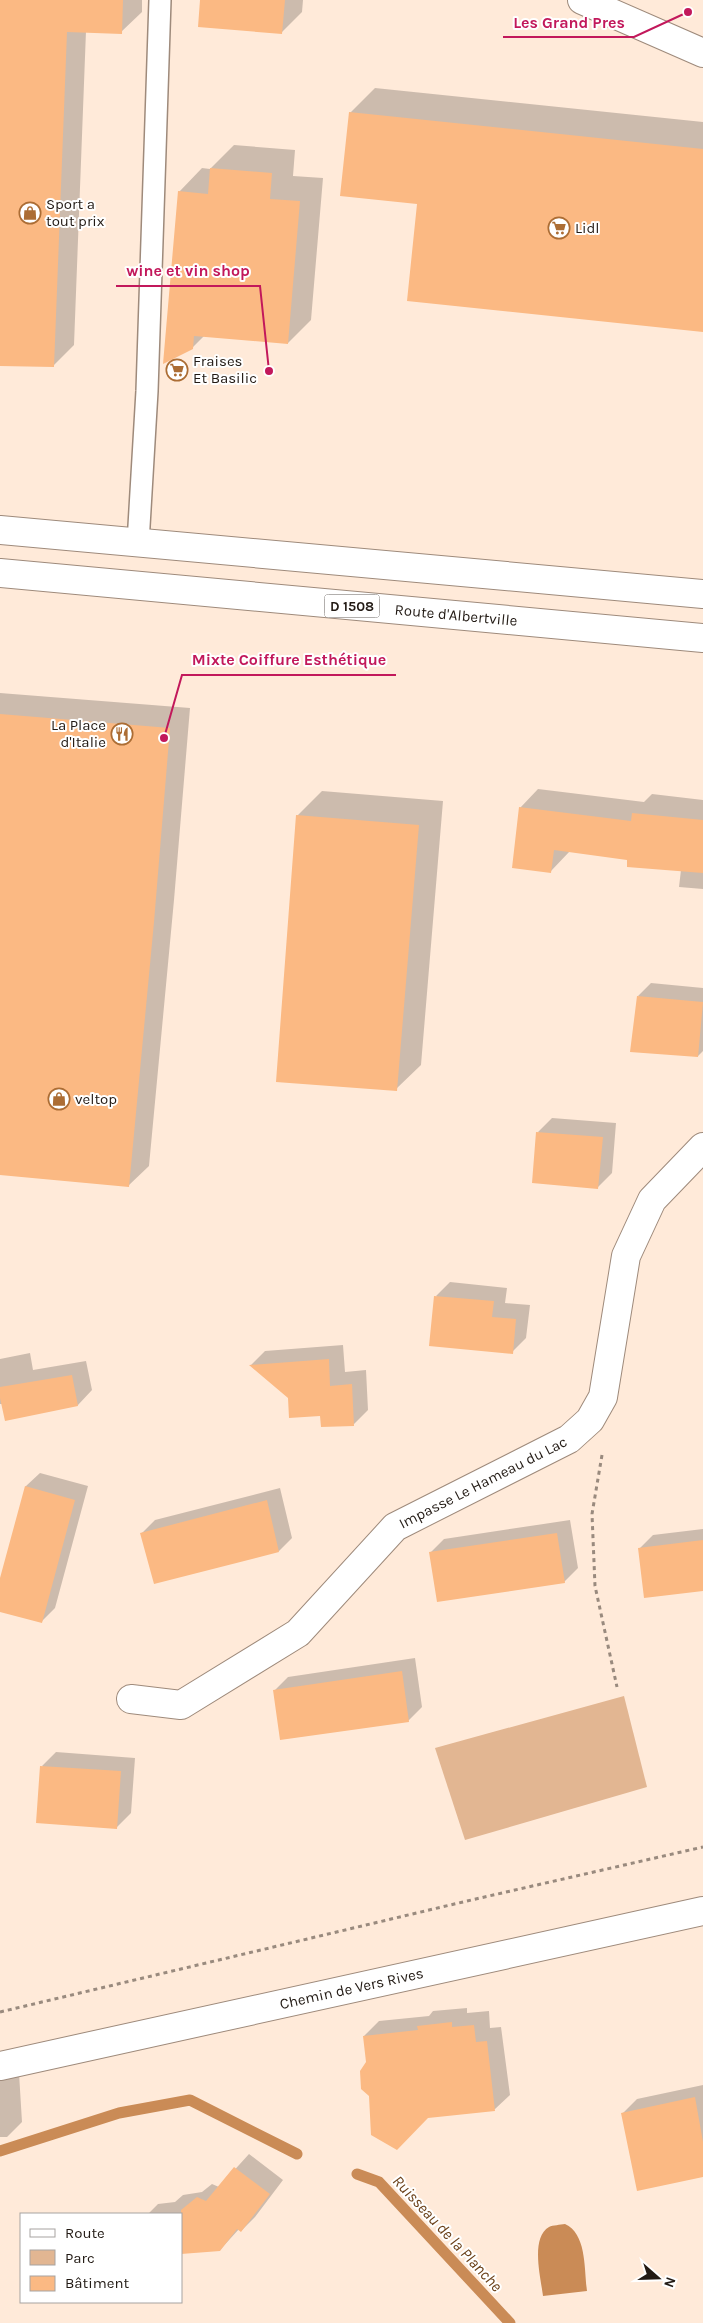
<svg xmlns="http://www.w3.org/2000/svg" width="703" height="2323" font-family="Karla,sans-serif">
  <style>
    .green { fill: #e2b692 }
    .water { fill: #ca8b56 }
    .shadow { fill: #0003 }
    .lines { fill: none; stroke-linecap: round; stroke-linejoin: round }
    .stream { stroke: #ca8b56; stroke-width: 11 }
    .building { fill: #fbb983 }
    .service-casing { stroke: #9e8a7b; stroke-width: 24 }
    .minor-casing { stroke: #9e8a7b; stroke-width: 30 }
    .primary-casing { stroke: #9e8a7b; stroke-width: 30 }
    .path { stroke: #998a7e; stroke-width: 3; stroke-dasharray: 4 4; stroke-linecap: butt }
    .service { stroke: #fff; stroke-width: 21 }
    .minor { stroke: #fff; stroke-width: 28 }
    .primary { stroke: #fff; stroke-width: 28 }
    .labels { text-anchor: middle; stroke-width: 4; stroke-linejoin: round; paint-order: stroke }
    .shield { fill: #fff; stroke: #645f5a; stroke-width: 1 }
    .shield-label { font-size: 14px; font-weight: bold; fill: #221a14 }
    .poi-label { font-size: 15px; fill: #221a14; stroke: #fff; text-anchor: start }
    .street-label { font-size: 15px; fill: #221a14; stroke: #fff }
    .water-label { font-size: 16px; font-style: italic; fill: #693e16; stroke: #fff }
    .leader { fill: none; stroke: #c2185b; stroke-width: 2 }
    .callout-dot { fill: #c2185b; stroke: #fff; stroke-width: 2 }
    .callout-label { font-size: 16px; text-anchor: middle; font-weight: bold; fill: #c2185b; stroke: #fff; stroke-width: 4; stroke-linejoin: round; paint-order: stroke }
  </style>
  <rect width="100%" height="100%" fill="#ffead9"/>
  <path class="green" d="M 624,1696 L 647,1787 L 465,1840 L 435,1748 Z"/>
  <path class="water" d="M 565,2224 C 587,2234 584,2269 587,2291 L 543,2296 C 541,2279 530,2238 549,2227 C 553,2225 560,2225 565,2224 Z"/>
  <path class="shadow" d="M 0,0 L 142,0 L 142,12 L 121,32 L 86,31 L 74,345 L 53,366 L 0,365 Z
    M 201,0 L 303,0 L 302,12 L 281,33 Z
    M 375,88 L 703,122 L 703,331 L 419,203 L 350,113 Z
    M 234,145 L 295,150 L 293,176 L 323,178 L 311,320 L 288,343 L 204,336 L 192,348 L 179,192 L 202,168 L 210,169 Z
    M 0,693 L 190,708 L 174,900 L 149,1166 L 128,1186 L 0,1173 Z
    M 538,789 L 644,802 L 652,794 L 703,800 L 703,889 L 679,887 L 681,870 L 629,859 L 570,851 L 551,871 L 520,808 Z
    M 322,791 L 443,801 L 421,1065 L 396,1089 L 297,816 Z
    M 651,983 L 703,988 L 703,1051 L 698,1056 L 638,996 Z
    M 552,1118 L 616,1123 L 612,1173 L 598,1187 L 538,1132 Z
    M 450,1282 L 507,1288 L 505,1303 L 530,1305 L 526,1338 L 512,1352 L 436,1296 Z
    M 343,1345 L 345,1372 L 366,1370 L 368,1410 L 354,1424 L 321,1414 L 289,1397 L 251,1365 L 265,1351 Z
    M 30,1353 L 33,1370 L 86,1361 L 92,1390 L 78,1405 L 0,1404 L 0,1359 Z
    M 40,1473 L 88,1486 L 55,1608 L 41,1622 L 0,1611 L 0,1582 L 26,1486 Z
    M 280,1488 L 292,1538 L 279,1551 L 142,1533 L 155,1520 Z
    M 570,1520 L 578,1568 L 564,1582 L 430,1553 L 444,1539 Z
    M 703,1529 L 703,1590 L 639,1549 L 653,1535 Z
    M 415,1658 L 422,1707 L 408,1721 L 275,1690 L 288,1677 Z
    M 56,1752 L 135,1758 L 131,1813 L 117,1827 L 42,1766 Z
    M 467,2008 L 467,2013 L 489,2011 L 490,2028 L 501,2027 L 510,2095 L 495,2109 L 428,2117 L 367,2063 L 364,2036 L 379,2021 L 429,2016 L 433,2011 Z
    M 19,2073 L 22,2122 L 7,2137 L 0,2137 L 0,2074 Z
    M 703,2085 L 703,2176 L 622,2114 L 637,2099 Z
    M 249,2154 L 283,2180 L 255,2217 L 241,2231 L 239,2229 L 220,2250 L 181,2214 L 148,2214 L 158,2204 L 175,2202 L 183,2195 L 202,2192 L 212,2184 L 219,2187 Z"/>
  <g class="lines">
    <path class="stream" d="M 0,2151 L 119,2113 L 190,2100 L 297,2154
      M 357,2174 L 379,2182 L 510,2323"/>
  </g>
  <path class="building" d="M 0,0 L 123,0 L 122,34 L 67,32 L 54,367 L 0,366 Z
    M 200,0 L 285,0 L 282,34 L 198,27 Z
    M 349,112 L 703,149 L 703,332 L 407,301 L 417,204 L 340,196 Z
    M 210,168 L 272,173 L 270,199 L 300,201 L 288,344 L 194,336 L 193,349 L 163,364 L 178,191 L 208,194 Z
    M 0,714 L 170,728 L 154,922 L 129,1187 L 0,1175 Z
    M 519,807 L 631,821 L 632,813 L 703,820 L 703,873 L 627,867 L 627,860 L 554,850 L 551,873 L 512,868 Z
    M 296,815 L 419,825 L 397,1091 L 276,1082 Z
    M 637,996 L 703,1002 L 698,1057 L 630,1052 Z
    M 536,1132 L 603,1137 L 598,1189 L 532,1183 Z
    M 434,1296 L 494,1301 L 492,1317 L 516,1319 L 513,1354 L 429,1346 Z
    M 329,1359 L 330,1386 L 352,1384 L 354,1426 L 321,1427 L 320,1416 L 289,1418 L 288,1398 L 249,1365 Z
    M 72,1375 L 78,1406 L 5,1421 L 0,1398 L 0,1387 Z
    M 25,1486 L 75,1500 L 42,1623 L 0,1612 L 0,1578 Z
    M 267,1500 L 279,1552 L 154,1584 L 140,1533 Z
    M 557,1533 L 565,1583 L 437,1602 L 429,1552 Z
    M 703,1540 L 703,1591 L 644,1598 L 638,1548 Z
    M 402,1671 L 409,1722 L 280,1740 L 273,1690 Z
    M 40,1766 L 121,1771 L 117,1829 L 36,1823 Z
    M 452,2022 L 452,2027 L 474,2025 L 476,2042 L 487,2041 L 495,2111 L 428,2118 L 397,2150 L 371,2135 L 369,2096 L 361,2089 L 360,2071 L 366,2062 L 363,2036 L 418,2030 L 417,2026 Z
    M 695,2097 L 703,2142 L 703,2177 L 637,2191 L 621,2113 Z
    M 234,2167 L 270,2194 L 241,2232 L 237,2229 L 220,2251 L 181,2254 L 181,2210 L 197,2197 L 206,2201 Z"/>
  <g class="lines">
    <g class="service-casing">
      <path id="service" d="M 138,543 L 147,391 L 160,0"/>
    </g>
    <g class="minor-casing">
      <g id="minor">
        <path d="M 582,0 L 703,53"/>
        <path id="s1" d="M 131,1699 L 181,1705 L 298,1633 L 395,1527 L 569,1439 L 590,1420 L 603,1397 L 626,1256 L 652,1200 L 703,1147"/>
        <path id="s2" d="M 0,2066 L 703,1911"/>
      </g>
    </g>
    <g class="primary-casing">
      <g id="primary">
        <path d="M 0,530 L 703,594"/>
        <path id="s3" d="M 0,573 L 703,638"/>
      </g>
    </g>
    <path class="path" d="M 602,1455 L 592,1514 L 595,1586 L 617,1687
      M 0,2012 L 467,1901 L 703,1847"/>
    <use href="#service" class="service"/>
    <use href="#minor" class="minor"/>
    <use href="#primary" class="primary"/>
  </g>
  <defs>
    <g id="shop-ring" transform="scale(1.125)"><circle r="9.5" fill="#fff" stroke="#ac6d34" stroke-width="1.5"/><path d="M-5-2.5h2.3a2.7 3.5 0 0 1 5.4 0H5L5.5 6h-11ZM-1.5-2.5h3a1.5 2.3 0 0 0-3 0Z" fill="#ac6d34"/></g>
    <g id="supermarket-ring" transform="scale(1.125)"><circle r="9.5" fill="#fff" stroke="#ac6d34" stroke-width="1.5"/><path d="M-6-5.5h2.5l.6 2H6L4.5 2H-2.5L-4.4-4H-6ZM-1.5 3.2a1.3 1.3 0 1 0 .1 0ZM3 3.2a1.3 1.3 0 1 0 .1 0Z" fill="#ac6d34"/></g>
    <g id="restaurant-ring" transform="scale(1.125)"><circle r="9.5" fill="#fff" stroke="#ac6d34" stroke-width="1.5"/><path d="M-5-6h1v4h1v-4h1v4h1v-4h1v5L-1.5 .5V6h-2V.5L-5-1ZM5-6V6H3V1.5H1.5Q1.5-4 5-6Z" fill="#ac6d34"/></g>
  </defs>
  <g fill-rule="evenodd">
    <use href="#shop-ring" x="30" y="213"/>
    <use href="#supermarket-ring" x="559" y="228"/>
    <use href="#supermarket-ring" x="177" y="370"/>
    <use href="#restaurant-ring" x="122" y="734"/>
    <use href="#shop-ring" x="59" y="1099"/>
  </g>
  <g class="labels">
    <rect class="shield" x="324.5" y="594.5" width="55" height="23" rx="4"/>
    <g class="shield-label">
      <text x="352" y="611">D 1508</text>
    </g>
    <g class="poi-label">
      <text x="46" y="209">Sport a<tspan x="46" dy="17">tout prix</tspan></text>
      <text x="575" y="233">Lidl</text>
      <text x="193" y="366">Fraises<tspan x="193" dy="17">Et Basilic</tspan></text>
      <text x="106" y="730" text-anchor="end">La Place<tspan x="106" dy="17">d'Italie</tspan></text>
      <text x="75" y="1104">veltop</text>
    </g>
    <g class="street-label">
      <text dy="5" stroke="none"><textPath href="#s3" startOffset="458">Route d'Albertville</textPath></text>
      <text dy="5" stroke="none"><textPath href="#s1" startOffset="430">Impasse Le Hameau du Lac</textPath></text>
      <text dy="5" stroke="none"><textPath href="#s2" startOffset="360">Chemin de Vers Rives</textPath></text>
    </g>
    <g class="water-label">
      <text transform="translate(448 2233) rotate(47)" y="6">Ruisseau de la Planche</text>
    </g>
  </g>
  <path class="leader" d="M688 12L634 37H503M269 371L260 286H116M164 738L182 675H396"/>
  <g class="callout-dot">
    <circle cx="688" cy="12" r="5"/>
    <circle cx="269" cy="371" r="5"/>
    <circle cx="164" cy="738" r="5"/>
  </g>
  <g class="callout-label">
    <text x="569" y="28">Les Grand Pres</text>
    <text x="188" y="276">wine et vin shop</text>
    <text x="289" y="665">Mixte Coiffure Esthétique</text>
  </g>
  <rect x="20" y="2213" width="162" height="90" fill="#ffffff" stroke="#a7a3a1"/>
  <rect x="30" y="2229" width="25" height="8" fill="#ffffff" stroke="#a7a3a1"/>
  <text x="65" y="2238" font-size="15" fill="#221a14">Route</text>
  <rect x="30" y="2250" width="25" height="15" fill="#e2b692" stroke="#a7a3a1"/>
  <text x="65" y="2263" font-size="15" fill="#221a14">Parc</text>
  <rect x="30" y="2276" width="25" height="15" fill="#fbb983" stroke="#a7a3a1"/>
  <text x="65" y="2288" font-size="15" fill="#221a14">Bâtiment</text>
  <g transform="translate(658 2278) rotate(110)" stroke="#ffffff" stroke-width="4" paint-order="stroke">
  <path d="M0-4L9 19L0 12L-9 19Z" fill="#221a14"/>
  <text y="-8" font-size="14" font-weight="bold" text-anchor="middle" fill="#221a14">N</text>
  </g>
</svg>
